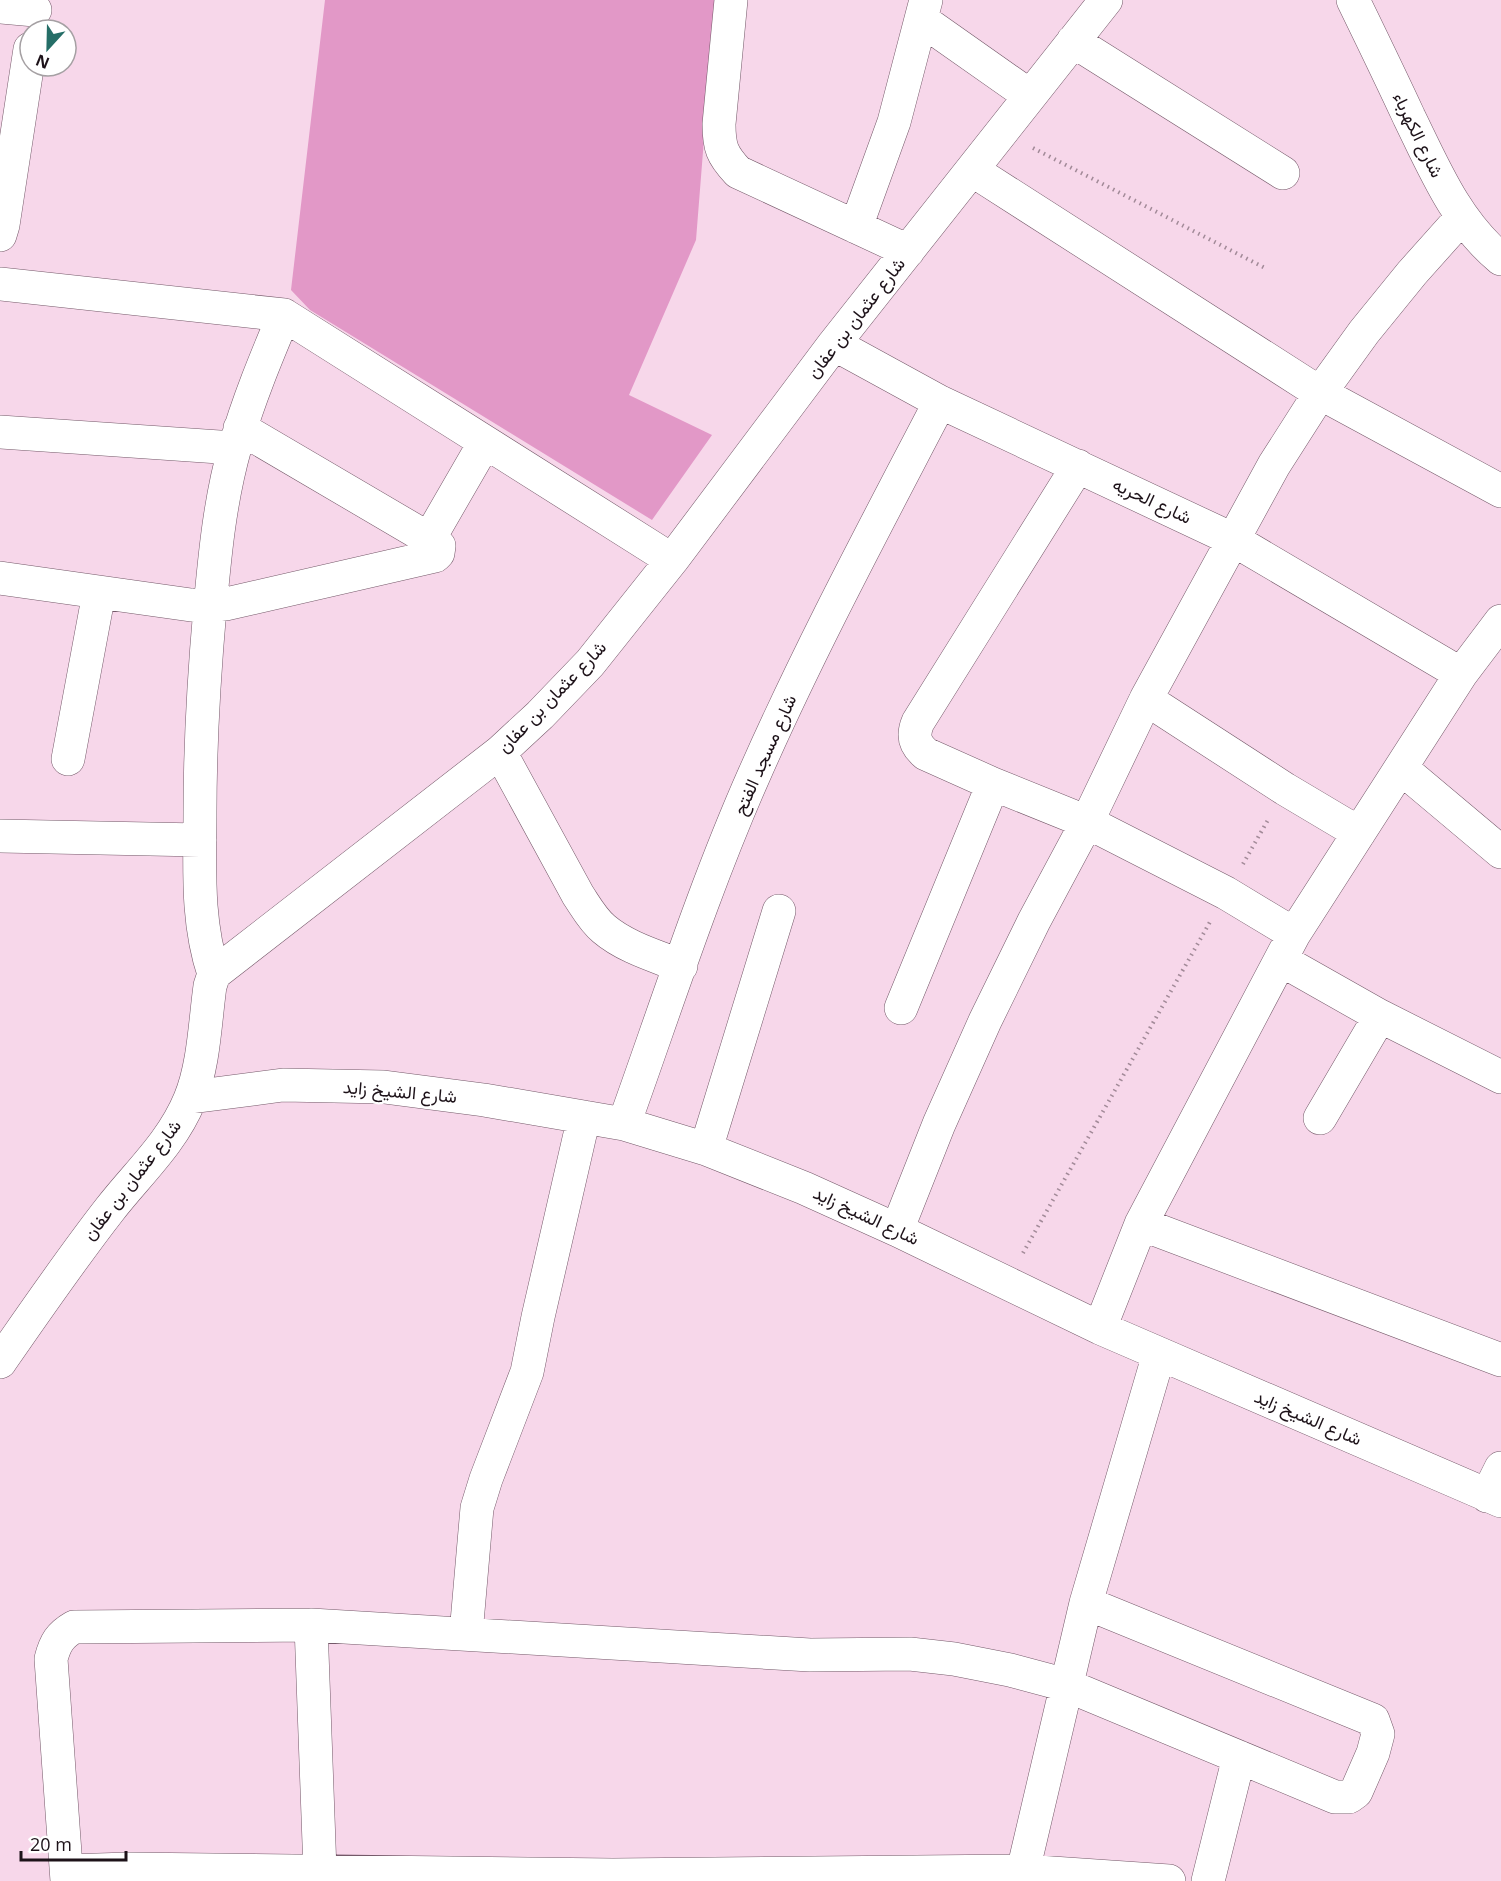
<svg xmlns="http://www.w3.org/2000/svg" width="1501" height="1881" font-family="'Open Sans',Vazirmatn,sans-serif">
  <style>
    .grass { fill: #e298c7 }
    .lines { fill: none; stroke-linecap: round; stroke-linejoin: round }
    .minor-casing { stroke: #745969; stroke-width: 34 }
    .path { stroke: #a28a98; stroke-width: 4; stroke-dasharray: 1.5 4.5; stroke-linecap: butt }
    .minor { stroke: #fff; stroke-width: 33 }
    .labels { text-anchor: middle; stroke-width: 4.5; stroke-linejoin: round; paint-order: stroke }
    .street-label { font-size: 18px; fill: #1d1219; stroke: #fff }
  </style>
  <rect width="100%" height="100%" fill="#f7d7ea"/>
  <path class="grass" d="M 325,0 L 715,0 L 696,240 L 629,395 L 712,435 L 652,520 L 310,310 L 291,290 Z"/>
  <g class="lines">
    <g class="minor-casing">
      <path id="minor" d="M 731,0 L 719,124 C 719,147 722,155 738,172 L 908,251
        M 1353,0 C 1372,39 1391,78 1409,117 C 1434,168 1456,222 1501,259
        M 0,7 L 35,10
        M 922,20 L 1030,96
        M 1073,41 L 1283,173
        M 972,170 L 1320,393 L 1501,491
        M 856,227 L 894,122 L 926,0
        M 0,235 L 3,225 L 30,49
        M 0,284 L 284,315 L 672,560
        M 834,344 L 940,402 L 1232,539 L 1461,674
        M 0,432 L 234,448
        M 1078,466 L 918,722 C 912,736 915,745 926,754 L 993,784 L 1087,822 L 1226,893 L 1294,934
        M 429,539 L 485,442
        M 0,578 L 191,605 L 210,606 L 226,604 L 435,556 L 438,553 L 439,546 L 436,543 L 240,428
        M 1146,699 L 1285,789 L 1359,833
        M 500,752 L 578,895 C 586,907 593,920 604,929 C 625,947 656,956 681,966
        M 68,759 L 99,593
        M 1401,768 L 1501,852
        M 0,836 L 200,840
        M 1281,960 L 1380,1016 L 1501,1077
        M 214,974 C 196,921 200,866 200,812 C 200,743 204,676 210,608 C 215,553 220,500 235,447 C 248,401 266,358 284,315
        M 901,1008 L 993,784
        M 191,1097 L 283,1085 L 384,1087 L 484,1100 L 624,1124 L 706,1149 L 804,1188 L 897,1230 L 1100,1328 L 1501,1501
        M 1320,1118 L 1380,1016
        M 624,1124 C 666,1007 704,888 754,775 C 810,648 876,525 940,402
        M 706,1149 L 779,911
        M 1141,1224 L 1501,1360
        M 897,1230 L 939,1124 L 985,1021 L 1034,921 L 1087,822 L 1146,699 L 1274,465 L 1320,393 L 1364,332 L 1412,273 L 1462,217
        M 1100,1328 L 1141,1224 L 1294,934 L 1461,674 L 1501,621
        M 0,1362 C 36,1310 71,1259 110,1209 C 138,1173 172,1143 190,1099 C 204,1065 205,1022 210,986 L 214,974 L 500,752 L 540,715 L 590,663 L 672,560 L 834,344 L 1106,0
        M 1487,1496 L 1501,1468
        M 311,1625 L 320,1871
        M 466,1634 L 477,1508 L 486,1479 L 527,1372 L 538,1317 L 584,1117
        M 67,1871 L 128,1869 L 613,1875 L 1023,1871 L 1169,1881
        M 1023,1871 L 1086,1603 L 1159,1354
        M 67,1881 L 51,1659 C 55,1643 60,1635 74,1627 L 311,1625 L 810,1655 L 910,1654 L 954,1659 L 1010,1670 L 1066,1685 L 1335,1797 L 1349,1797 L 1356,1792 L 1373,1753 L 1378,1734 L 1373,1720 L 1086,1603
        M 1208,1881 L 1239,1757"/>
    </g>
    <path class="path" d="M 1033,148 L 1267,269
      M 1243,864 L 1269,818
      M 1023,1253 L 1210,922"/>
    <use href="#minor" class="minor"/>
  </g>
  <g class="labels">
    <g class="street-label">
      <text transform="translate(1418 135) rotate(64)" y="6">شارع الكهرباء</text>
      <text transform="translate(856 318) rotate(-52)" y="6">شارع عثمان بن عفان</text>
      <text transform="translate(1152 501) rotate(25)" y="6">شارع الحريه</text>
      <text transform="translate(552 697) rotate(-46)" y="6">شارع عثمان بن عفان</text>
      <text transform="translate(765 755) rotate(-66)" y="6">شارع مسجد الفتح</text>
      <text transform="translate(400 1092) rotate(5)" y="6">شارع الشيخ زايد</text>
      <text transform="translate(132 1180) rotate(-52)" y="6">شارع عثمان بن عفان</text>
      <text transform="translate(866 1216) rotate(25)" y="6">شارع الشيخ زايد</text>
      <text transform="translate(1308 1418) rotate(23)" y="6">شارع الشيخ زايد</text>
    </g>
  </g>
  <g transform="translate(48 48) rotate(202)"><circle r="28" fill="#ffffff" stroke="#a5a0a3" stroke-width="1.5"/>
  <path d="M0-4.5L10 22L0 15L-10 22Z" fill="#256e67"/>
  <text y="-9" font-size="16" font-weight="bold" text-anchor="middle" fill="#1d1219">N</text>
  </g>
  <path d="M21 1851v9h105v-9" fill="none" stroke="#1d1219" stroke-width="3"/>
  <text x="30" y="1851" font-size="18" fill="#1d1219" stroke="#ffffff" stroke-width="4.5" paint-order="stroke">20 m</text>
</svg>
